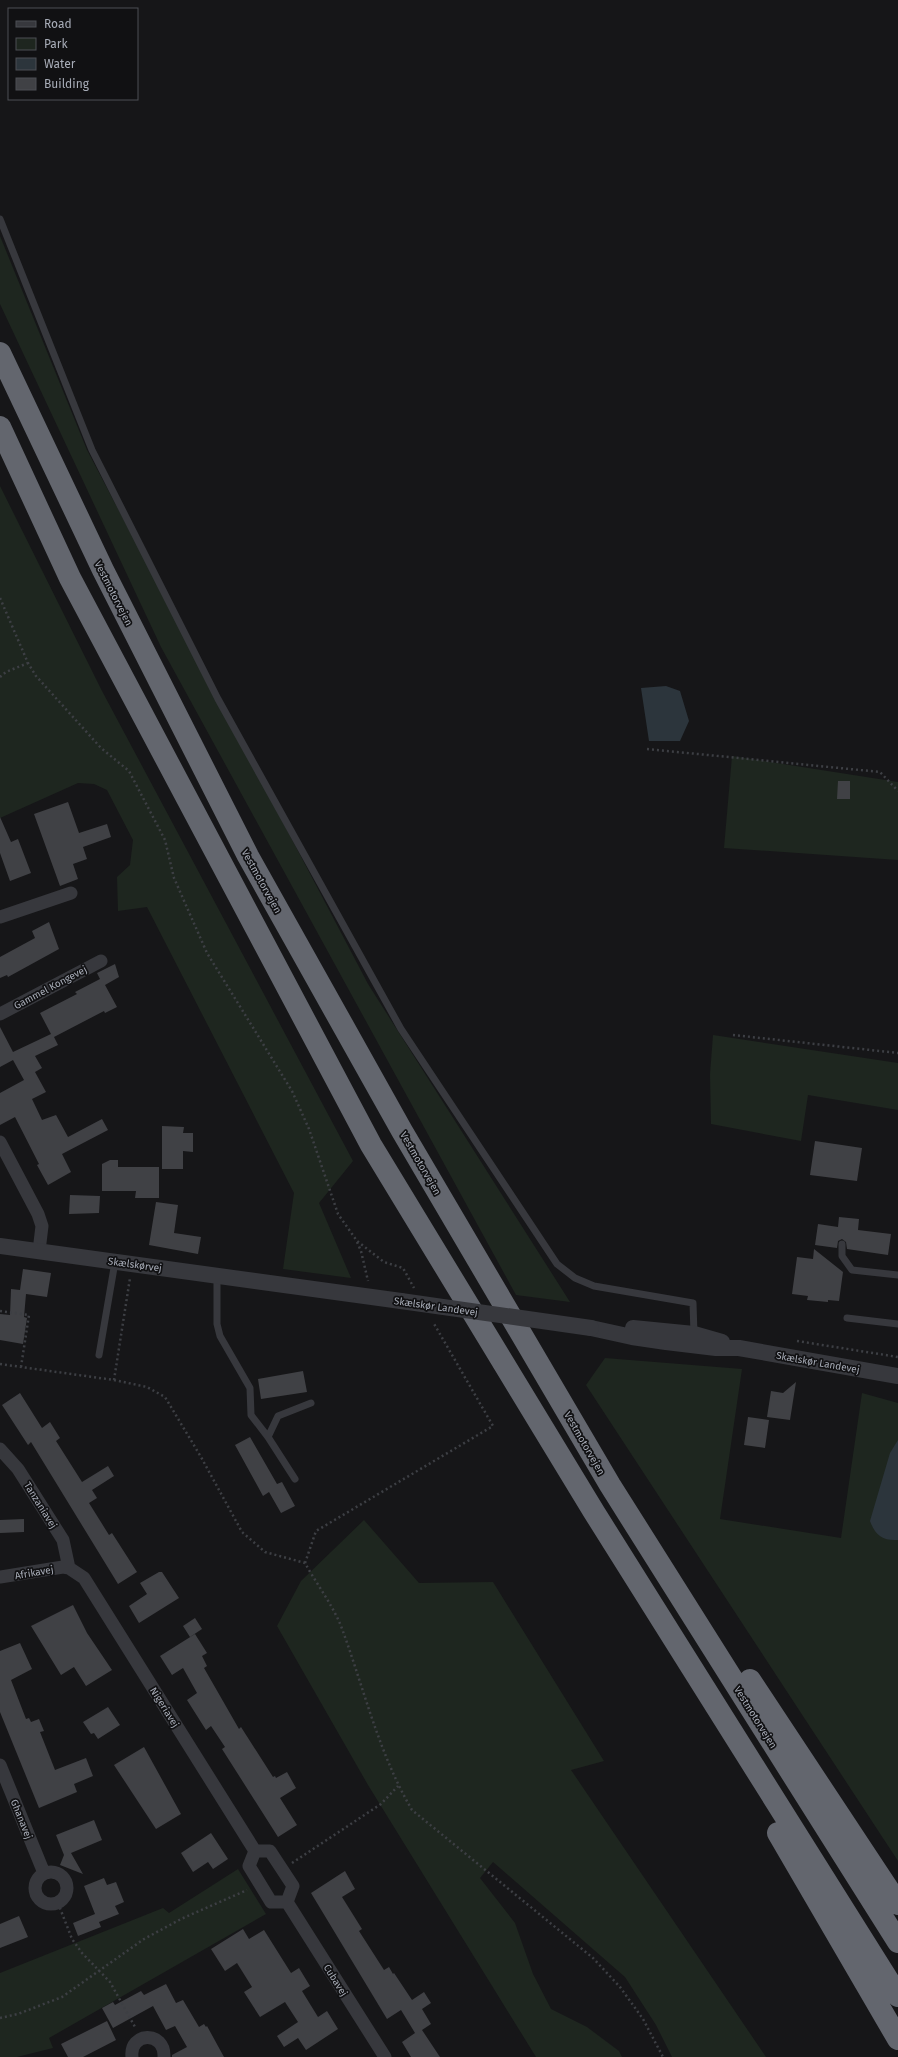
<svg xmlns="http://www.w3.org/2000/svg" width="898" height="2057" font-family="'Fira Sans',sans-serif">
  <style>
    .green { fill: #1e261f }
    .water { fill: #2c353c }
    .building { fill: #404145 }
    .lines { fill: none; stroke-linecap: round; stroke-linejoin: round }
    .path { stroke: #3d3f44; stroke-width: 2.5; stroke-dasharray: 2 3; stroke-linecap: butt }
    .service { stroke: #37383d; stroke-width: 7 }
    .minor { stroke: #37383d; stroke-width: 13 }
    .tertiary { stroke: #37383d; stroke-width: 16 }
    .motorway { stroke: #63666e; stroke-width: 22 }
    .tertiary-bridge { stroke: #37383d; stroke-width: 16 }
    .labels { text-anchor: middle; stroke-width: 3.5; stroke-linejoin: round; paint-order: stroke }
    .street-label { font-size: 10px; fill: #a8adb8; stroke: #111113 }
  </style>
  <rect width="100%" height="100%" fill="#161618"/>
  <path class="green" d="M 0,236 L 87,450 L 368,984 L 570,1302 L 516,1295 L 161,647 L 0,304 Z
    M 0,486 L 102,691 L 353,1161 L 319,1203 L 351,1278 L 283,1269 L 294,1193 L 147,907 L 118,911 L 117,877 L 130,865 L 133,840 L 107,790 L 94,784 L 78,783 L 0,818 Z
    M 732,756 L 898,782 L 898,860 L 724,848 Z
    M 713,1035 L 898,1063 L 898,1110 L 808,1095 L 801,1141 L 711,1124 L 710,1074 Z
    M 605,1358 L 742,1369 L 720,1519 L 841,1538 L 862,1393 L 898,1403 L 898,1861 L 586,1385 Z
    M 364,1520 L 419,1583 L 493,1582 L 604,1761 L 571,1770 L 766,2057 L 672,2057 L 656,2025 L 625,1977 L 493,1862 L 480,1878 L 515,1923 L 533,1974 L 551,2009 L 587,2027 L 619,2051 L 622,2057 L 536,2057 L 368,1785 L 277,1626 L 301,1581 Z
    M 238,1869 L 266,1914 L 49,2038 L 53,2048 L 17,2057 L 0,2057 L 0,1973 L 163,1908 L 169,1913 Z"/>
  <path class="water" d="M 666,686 L 680,691 L 689,721 L 680,741 L 649,741 L 641,688 Z
    M 898,1440 L 898,1540 C 883,1541 875,1535 870,1521 L 890,1453 Z"/>
  <path class="building" d="M 838,781 L 850,781 L 850,799 L 837,799 Z
    M 68,802 L 79,833 L 107,824 L 111,837 L 83,847 L 87,859 L 73,864 L 78,879 L 60,886 L 34,814 Z
    M 0,817 L 11,842 L 18,839 L 31,873 L 10,881 L 0,853 Z
    M 49,922 L 59,949 L 8,977 L 7,975 L 0,978 L 0,957 L 35,938 L 32,931 Z
    M 115,964 L 119,977 L 105,985 L 117,1007 L 105,1013 L 104,1011 L 54,1037 L 58,1045 L 35,1056 L 42,1068 L 35,1072 L 46,1092 L 32,1099 L 42,1120 L 56,1115 L 68,1137 L 102,1119 L 108,1130 L 62,1154 L 71,1172 L 48,1185 L 37,1165 L 39,1164 L 15,1117 L 0,1125 L 0,1093 L 24,1080 L 13,1060 L 0,1067 L 0,1027 L 13,1052 L 51,1034 L 40,1013 L 77,994 L 75,992 L 100,979 L 97,973 Z
    M 162,1126 L 184,1127 L 183,1133 L 193,1133 L 193,1152 L 183,1151 L 183,1169 L 162,1169 Z
    M 815,1141 L 862,1148 L 857,1181 L 810,1175 Z
    M 110,1160 L 118,1160 L 118,1167 L 159,1167 L 159,1198 L 135,1198 L 136,1191 L 102,1191 L 102,1164 Z
    M 70,1195 L 100,1196 L 99,1213 L 69,1214 Z
    M 156,1202 L 178,1205 L 174,1233 L 201,1237 L 198,1254 L 149,1245 Z
    M 839,1217 L 859,1219 L 858,1230 L 891,1234 L 888,1255 L 847,1249 L 846,1242 L 842,1239 L 838,1241 L 837,1248 L 815,1245 L 818,1224 L 838,1227 Z
    M 814,1249 L 843,1272 L 839,1301 L 828,1300 L 828,1302 L 807,1300 L 808,1296 L 792,1294 L 797,1257 L 813,1259 Z
    M 23,1269 L 51,1273 L 47,1297 L 26,1294 L 24,1317 L 27,1318 L 23,1344 L 0,1340 L 0,1314 L 10,1315 L 11,1289 L 20,1290 Z
    M 303,1371 L 307,1392 L 261,1399 L 258,1379 Z
    M 796,1382 L 790,1420 L 767,1417 L 771,1391 L 783,1393 Z
    M 20,1393 L 42,1428 L 50,1422 L 60,1438 L 56,1441 L 82,1482 L 108,1466 L 114,1476 L 92,1490 L 97,1498 L 89,1503 L 109,1535 L 112,1533 L 137,1572 L 118,1584 L 31,1442 L 28,1445 L 2,1405 Z
    M 748,1417 L 769,1420 L 765,1448 L 744,1445 Z
    M 250,1437 L 277,1484 L 282,1482 L 295,1506 L 281,1513 L 269,1492 L 263,1496 L 235,1445 Z
    M 24,1519 L 24,1532 L 0,1533 L 0,1520 Z
    M 159,1572 L 162,1572 L 179,1598 L 139,1623 L 129,1606 L 147,1594 L 140,1583 Z
    M 73,1605 L 87,1633 L 112,1670 L 86,1686 L 74,1667 L 61,1675 L 31,1626 Z
    M 195,1618 L 202,1629 L 190,1637 L 183,1626 Z
    M 195,1634 L 207,1653 L 202,1656 L 207,1666 L 204,1668 L 239,1729 L 241,1727 L 273,1777 L 275,1776 L 276,1778 L 287,1772 L 296,1788 L 280,1798 L 297,1825 L 278,1837 L 222,1749 L 225,1747 L 211,1726 L 206,1730 L 187,1700 L 197,1693 L 183,1668 L 172,1675 L 160,1656 Z
    M 20,1643 L 32,1669 L 11,1680 L 26,1719 L 29,1718 L 31,1722 L 39,1719 L 44,1731 L 40,1732 L 55,1770 L 86,1758 L 93,1776 L 74,1784 L 77,1792 L 39,1808 L 0,1712 L 0,1651 Z
    M 108,1707 L 120,1725 L 98,1739 L 94,1733 L 91,1734 L 83,1722 Z
    M 144,1747 L 181,1814 L 156,1829 L 114,1765 Z
    M 94,1820 L 102,1840 L 71,1853 L 83,1874 L 60,1865 L 64,1855 L 56,1835 Z
    M 211,1833 L 228,1859 L 213,1869 L 208,1862 L 193,1872 L 181,1853 Z
    M 345,1871 L 355,1889 L 342,1897 L 362,1929 L 359,1931 L 384,1970 L 389,1967 L 393,1974 L 394,1973 L 412,2000 L 424,1992 L 431,2003 L 422,2009 L 431,2024 L 422,2030 L 440,2057 L 411,2057 L 402,2042 L 415,2033 L 401,2010 L 387,2019 L 311,1893 Z
    M 104,1878 L 107,1885 L 116,1882 L 124,1902 L 115,1906 L 119,1914 L 99,1922 L 101,1927 L 78,1936 L 73,1923 L 95,1914 L 84,1886 Z
    M 19,1916 L 28,1937 L 0,1948 L 0,1924 Z
    M 243,1929 L 249,1939 L 264,1930 L 291,1973 L 299,1968 L 310,1986 L 302,1991 L 318,2017 L 327,2011 L 338,2029 L 306,2050 L 298,2038 L 284,2047 L 277,2036 L 298,2022 L 285,2002 L 260,2017 L 244,1992 L 252,1987 L 237,1963 L 225,1971 L 211,1949 Z
    M 166,1984 L 176,2003 L 183,2000 L 199,2027 L 204,2024 L 206,2027 L 207,2026 L 224,2057 L 172,2057 L 172,2055 L 187,2047 L 175,2026 L 166,2030 L 153,2006 L 113,2028 L 102,2008 L 113,2002 L 115,2005 L 141,1991 L 144,1995 Z
    M 107,2021 L 116,2040 L 83,2057 L 68,2057 L 61,2044 Z"/>
  <g class="lines">
    <path class="path" d="M 0,598 L 28,663 L 36,676 L 101,748 L 129,771 L 165,840 L 174,878 L 207,953 L 292,1091 L 309,1129 L 338,1214 L 357,1241 L 384,1262 L 403,1268 L 414,1288
      M 0,677 L 6,672 L 28,663
      M 647,749 L 880,772 L 898,791
      M 733,1035 L 898,1053
      M 357,1242 L 361,1251 L 368,1281
      M 0,1311 L 29,1315 L 21,1367
      M 797,1341 L 898,1357
      M 0,1364 L 114,1380 L 130,1278
      M 114,1380 L 147,1387 L 165,1397 L 201,1457 L 242,1532 L 265,1552 L 305,1563 C 316,1583 332,1604 341,1626 C 364,1688 378,1752 412,1810 L 593,1958 L 620,1987 L 643,2019 L 663,2057
      M 305,1563 L 316,1531 L 493,1426 L 433,1322
      M 292,1863 L 381,1804 L 398,1786
      M 58,1903 L 72,1939 L 82,1953 L 110,1982 L 135,2027
      M 0,2018 L 18,2014 L 62,1997 L 144,1939 L 181,1919 L 247,1890"/>
    <path class="service" d="M 0,219 L 92,450 L 218,699 L 401,1029 L 557,1264 L 575,1278 L 594,1286 L 693,1303 L 694,1334
      M 842,1244 L 842,1256 L 852,1270 L 898,1275
      M 217,1275 L 217,1324 L 220,1336 L 250,1388 L 251,1415 L 268,1437 L 295,1479
      M 847,1318 L 898,1324
      M 99,1355 L 115,1262
      M 268,1437 L 278,1416 L 311,1403"/>
    <path class="minor" d="M 0,917 L 71,893
      M 0,1014 L 101,961
      M 0,1142 L 38,1214 L 42,1226 L 39,1251
      M 0,1449 L 18,1469 L 63,1540 L 69,1568
      M 0,1577 L 63,1567 L 69,1568 L 84,1578 L 255,1851
      M 0,1765 L 44,1873
      M 255,1851 L 270,1851 L 293,1886 L 287,1902 L 271,1902 L 249,1866 Z
      M35 1888a16 16 0 1 1 32 0a16 16 0 1 1-32 0Z
      M 287,1902 L 385,2057
      M 132,2057 C 129,2032 165,2030 164,2057"/>
    <path class="tertiary" d="M 0,1246 L 401,1301
      M 591,1328 L 632,1337 L 666,1342 L 716,1348 L 739,1348 L 898,1376
      M 633,1328 L 694,1334 L 722,1342"/>
    <path class="motorway" d="M 0,353 L 103,570 L 248,856 L 402,1131 L 610,1485 L 898,1942
      M 0,427 L 70,578 L 371,1145 L 594,1512 L 898,1996
      M 750,1680 L 898,1904
      M 778,1833 L 898,2039"/>
    <path class="tertiary-bridge" d="M 401,1301 L 591,1328"/>
  </g>
  <g class="labels">
    <g class="street-label">
      <text transform="translate(114 593) rotate(63)" y="4">Vestmotorvejen</text>
      <text transform="translate(262 881) rotate(61)" y="4">Vestmotorvejen</text>
      <text transform="translate(50 987) rotate(-28)" y="4">Gammel Kongevej</text>
      <text transform="translate(421 1163) rotate(60)" y="4">Vestmotorvejen</text>
      <text transform="translate(135 1264) rotate(8)" y="4">Skælskørvej</text>
      <text transform="translate(436 1306) rotate(8)" y="4">Skælskør Landevej</text>
      <text transform="translate(818 1362) rotate(10)" y="4">Skælskør Landevej</text>
      <text transform="translate(585 1443) rotate(60)" y="4">Vestmotorvejen</text>
      <text transform="translate(41 1505) rotate(58)" y="4">Tanzaniavej</text>
      <text transform="translate(34 1572) rotate(-10)" y="4">Afrikavej</text>
      <text transform="translate(165 1707) rotate(58)" y="4">Nigeriavej</text>
      <text transform="translate(756 1717) rotate(58)" y="4">Vestmotorvejen</text>
      <text transform="translate(22 1819) rotate(68)" y="4">Ghanavej</text>
      <text transform="translate(336 1980) rotate(58)" y="4">Cubavej</text>
    </g>
  </g>
  <rect x="8" y="8" width="130" height="92" fill="#111113" stroke="#4d4f55"/>
  <rect x="16" y="21" width="20" height="6" fill="#37383d" stroke="#4d4f55"/>
  <text x="44" y="28" font-size="12" fill="#a8adb8">Road</text>
  <rect x="16" y="38" width="20" height="12" fill="#1e261f" stroke="#4d4f55"/>
  <text x="44" y="48" font-size="12" fill="#a8adb8">Park</text>
  <rect x="16" y="58" width="20" height="12" fill="#2c353c" stroke="#4d4f55"/>
  <text x="44" y="68" font-size="12" fill="#a8adb8">Water</text>
  <rect x="16" y="78" width="20" height="12" fill="#404145" stroke="#4d4f55"/>
  <text x="44" y="88" font-size="12" fill="#a8adb8">Building</text>
</svg>
